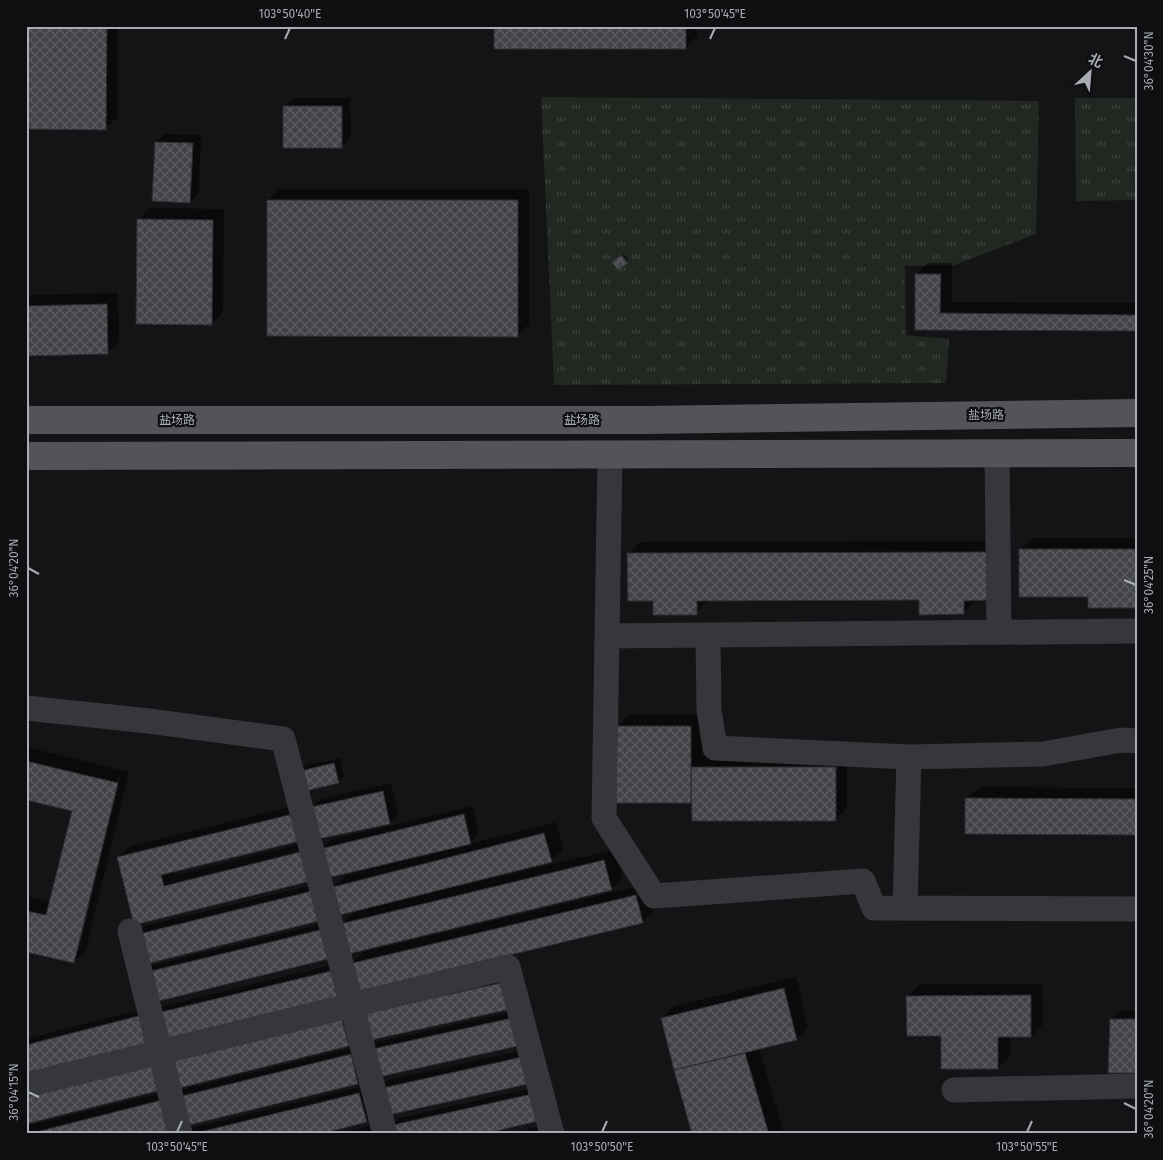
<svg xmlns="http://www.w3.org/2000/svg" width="1163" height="1160" font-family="'Fira Sans','Noto Sans SC',sans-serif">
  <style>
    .grass { fill: url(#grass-tufts) }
    .shadow { fill: #0007; fill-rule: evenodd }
    .building { fill: url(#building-cross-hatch); stroke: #2e2e32 }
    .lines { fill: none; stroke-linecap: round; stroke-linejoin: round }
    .minor { stroke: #35373b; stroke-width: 25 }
    .major { stroke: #525459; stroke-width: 28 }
    .ticks { fill: none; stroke: #a7acb5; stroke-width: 2 }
    .labels { text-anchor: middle; stroke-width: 4.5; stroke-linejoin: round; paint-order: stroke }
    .street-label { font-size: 12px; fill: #a7acb5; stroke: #0f0f11 }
    .neatline { fill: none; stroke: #a7acb5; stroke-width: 2 }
    .ticks-label { font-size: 12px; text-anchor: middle; fill: #a7acb5 }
  </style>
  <defs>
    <pattern id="grass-tufts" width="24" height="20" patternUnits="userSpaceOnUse" patternTransform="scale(1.25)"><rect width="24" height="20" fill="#212821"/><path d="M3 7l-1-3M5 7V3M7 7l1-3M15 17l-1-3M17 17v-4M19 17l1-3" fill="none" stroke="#3e443f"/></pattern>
    <pattern id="building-cross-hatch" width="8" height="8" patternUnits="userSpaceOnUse" patternTransform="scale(1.25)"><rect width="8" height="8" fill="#434449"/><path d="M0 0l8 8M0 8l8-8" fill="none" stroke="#5b5c61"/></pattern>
  </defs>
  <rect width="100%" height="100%" fill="#141416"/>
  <path class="grass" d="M 541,97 L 1039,101 L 1036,234 L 955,265 L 905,266 L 906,335 L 949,339 L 946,383 L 554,385 Z
    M 1075,98 L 1137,98 L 1137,200 L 1076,201 Z"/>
  <path class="shadow" d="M 26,26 L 118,26 L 117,117 L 105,129 Z
    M 495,26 L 697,26 L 697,36 L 685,48 Z
    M 293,98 L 350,98 L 351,138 L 342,146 L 284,107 Z
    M 165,134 L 201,135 L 199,193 L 190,202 L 156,142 Z
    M 280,189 L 529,189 L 529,324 L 517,336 L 268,200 Z
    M 150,208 L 224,209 L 223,312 L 211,324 L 138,220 Z
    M 624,254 L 629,260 L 627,262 L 616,260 Z
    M 928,263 L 952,263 L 952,302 L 1137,303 L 1137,330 L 916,329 L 916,274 Z
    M 118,293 L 119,341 L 108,352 L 26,354 L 26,295 Z
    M 1032,538 L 1137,538 L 1137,607 L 1089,595 L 1020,550 Z
    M 998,541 L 975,601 L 963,613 L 920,599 L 708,600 L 696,613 L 654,600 L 629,554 L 640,542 Z
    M 629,715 L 702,715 L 703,755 L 847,755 L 847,808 L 836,819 L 693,802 L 617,802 L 617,727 Z
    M 26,747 L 129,772 L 86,950 L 74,962 L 26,950 L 26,896 L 51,902 L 73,810 L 26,799 ZM 118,777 L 120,777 L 79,950 L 76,950 Z
    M 340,758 L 344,776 L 338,782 L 301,771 L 307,765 Z
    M 391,783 L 398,814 L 389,822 L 312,807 L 321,799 Z
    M 979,787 L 1137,788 L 1137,834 L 967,799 Z
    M 305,803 L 311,828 L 174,871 L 175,875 L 315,840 L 322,868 L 135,923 L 118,858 L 130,846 Z
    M 473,806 L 479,834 L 468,844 L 556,822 L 563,849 L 551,861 L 463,883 L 464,885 L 616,849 L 623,877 L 611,889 L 342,924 L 356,910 L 334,887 L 346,875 L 390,864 L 389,862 L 321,849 L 330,840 Z
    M 321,883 L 328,911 L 136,935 L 145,926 Z
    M 647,884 L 654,910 L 642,922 L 351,964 L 363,952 Z
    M 329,922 L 336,949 L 145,974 L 153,965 Z
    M 340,963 L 346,990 L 155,1015 L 164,1006 Z
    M 514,973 L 519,999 L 371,1005 Z
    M 796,977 L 808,1027 L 796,1039 L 759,1048 L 784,1134 L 694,1134 L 662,1018 L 674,1006 Z
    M 920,984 L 1042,984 L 1043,1024 L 1031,1036 L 1010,1036 L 1010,1056 L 998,1068 L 942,1034 L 908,996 Z
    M 150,1007 L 157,1036 L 26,1073 L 26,1039 Z
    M 350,1009 L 357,1036 L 348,1045 L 173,1088 L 176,1098 L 184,1089 L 360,1046 L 367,1074 L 358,1083 L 184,1125 L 186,1134 L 161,1134 L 164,1133 L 163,1131 L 151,1134 L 26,1134 L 26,1126 L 173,1090 L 170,1080 L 161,1089 L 26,1123 L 26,1088 L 163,1054 L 165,1061 L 174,1052 ZM 180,1118 L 182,1128 L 166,1133 Z
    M 520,1010 L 526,1036 L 369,1051 L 378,1042 Z
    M 1120,1010 L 1137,1011 L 1137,1072 L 1111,1019 Z
    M 530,1049 L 536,1074 L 379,1089 L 388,1080 Z
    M 368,1085 L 375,1112 L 366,1121 L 314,1134 L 186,1134 L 192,1128 Z
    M 541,1086 L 478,1134 L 390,1127 L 399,1118 Z
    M 380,1123 L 383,1134 L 338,1134 Z
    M 550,1124 L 552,1134 L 508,1134 Z"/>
  <path class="building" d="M 26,26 L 107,26 L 106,130 L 26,129 Z
    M 494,26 L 686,26 L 686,49 L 494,49 Z
    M 283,106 L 342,106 L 342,148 L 283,148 Z
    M 155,142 L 193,143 L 190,203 L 152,201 Z
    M 267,200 L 518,200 L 518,337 L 267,336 Z
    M 137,219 L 213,220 L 212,325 L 136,324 Z
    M 621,255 L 628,263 L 618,270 L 612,262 Z
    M 915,274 L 941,274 L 940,313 L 1137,315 L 1137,331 L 915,330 Z
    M 107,304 L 108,354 L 26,356 L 26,306 Z
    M 1019,549 L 1137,549 L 1137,608 L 1088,608 L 1088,597 L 1019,597 Z
    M 987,552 L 987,600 L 964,601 L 964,614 L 919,615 L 919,600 L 697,601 L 697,615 L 653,615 L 653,601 L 628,601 L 627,553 Z
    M 615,726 L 691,726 L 691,803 L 616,803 Z
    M 26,761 L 118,783 L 74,963 L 26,952 L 26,911 L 46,915 L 72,811 L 26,800 Z
    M 334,763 L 339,783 L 305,791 L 300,771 Z
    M 691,767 L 836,767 L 836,821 L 692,821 Z
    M 383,791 L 390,824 L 318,839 L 311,807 Z
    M 965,798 L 1137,799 L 1137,835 L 965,834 Z
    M 293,814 L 300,841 L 161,875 L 164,886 L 304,851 L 311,881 L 134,925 L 117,857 Z
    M 464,814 L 471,844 L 327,878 L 320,849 Z
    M 544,833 L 552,862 L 340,915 L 333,887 Z
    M 604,860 L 612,890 L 348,954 L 340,924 Z
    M 312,891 L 319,921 L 142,965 L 135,935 Z
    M 636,895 L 643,923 L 356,992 L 349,964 Z
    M 320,930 L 328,959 L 151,1003 L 143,973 Z
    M 331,971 L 338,1000 L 161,1044 L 153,1014 Z
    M 505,982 L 511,1009 L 367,1041 L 361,1014 Z
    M 784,988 L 797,1040 L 674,1070 L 661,1018 Z
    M 1031,995 L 1031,1037 L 998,1037 L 998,1069 L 941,1069 L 941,1036 L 907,1036 L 906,996 Z
    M 142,1015 L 149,1046 L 26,1075 L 26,1045 Z
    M 341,1017 L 349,1046 L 171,1090 L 164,1060 Z
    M 512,1018 L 518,1046 L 374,1078 L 368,1050 Z
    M 1110,1019 L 1137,1019 L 1137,1073 L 1108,1073 Z
    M 745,1053 L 769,1134 L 692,1134 L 674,1070 Z
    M 351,1054 L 358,1084 L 181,1127 L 174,1098 Z
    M 522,1057 L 528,1084 L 384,1116 L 378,1089 Z
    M 154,1062 L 161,1090 L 26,1124 L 26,1094 Z
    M 359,1093 L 367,1122 L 320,1134 L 192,1134 Z
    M 532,1094 L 538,1121 L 484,1134 L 390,1134 L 388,1126 Z
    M 162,1100 L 169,1130 L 156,1134 L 28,1134 Z"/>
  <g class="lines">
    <path class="minor" d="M 997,453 L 999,632
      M 610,454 L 604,818 L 654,896 L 863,881 L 874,908 L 1137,909
      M 1137,631 L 708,635 L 709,710 L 715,748 L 909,757 L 1043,754 L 1121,740 L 1137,741
      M 607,636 L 708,635
      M 26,708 L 149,721 L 283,739 L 385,1134
      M 905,908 L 909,757
      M 130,931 L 180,1134
      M 26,1085 L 508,967 L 552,1134
      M 954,1090 L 1137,1086"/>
    <path class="major" d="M 26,420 L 646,420 L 1137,413
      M 26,456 L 1137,453"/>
  </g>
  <path class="ticks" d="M 285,39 L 290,28M 710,39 L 715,28M 1124,56 L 1136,61M 28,568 L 39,574M 1124,580 L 1136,585M 28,1092 L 39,1097M 1124,1103 L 1136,1109M 177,1132 L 182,1121M 602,1132 L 607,1121M 1027,1132 L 1032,1121"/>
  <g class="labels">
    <g class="street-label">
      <text transform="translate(986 415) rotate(-1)" y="4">盐场路</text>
      <text x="177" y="424">盐场路</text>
      <text x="582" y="424">盐场路</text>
    </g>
  </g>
  <rect width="1163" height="1160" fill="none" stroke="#0f0f11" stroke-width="55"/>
  <g transform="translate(1090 72) rotate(26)" stroke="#0f0f11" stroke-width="4" paint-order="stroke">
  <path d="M0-4L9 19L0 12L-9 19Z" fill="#a7acb5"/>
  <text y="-8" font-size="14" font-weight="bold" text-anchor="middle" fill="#a7acb5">北</text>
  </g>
  <rect x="28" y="28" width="1108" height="1104" class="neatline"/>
  <g class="ticks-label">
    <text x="290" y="18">103°50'40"E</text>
    <text x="715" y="18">103°50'45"E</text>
    <text transform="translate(1149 61) rotate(-90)" y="4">36°04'30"N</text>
    <text transform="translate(14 568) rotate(-90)" y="4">36°04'20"N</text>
    <text transform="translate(1149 585) rotate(-90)" y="4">36°04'25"N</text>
    <text transform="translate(14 1092) rotate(-90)" y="4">36°04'15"N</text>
    <text transform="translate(1149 1109) rotate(-90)" y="4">36°04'20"N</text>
    <text x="177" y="1151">103°50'45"E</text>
    <text x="602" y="1151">103°50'50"E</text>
    <text x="1027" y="1151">103°50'55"E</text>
  </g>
</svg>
